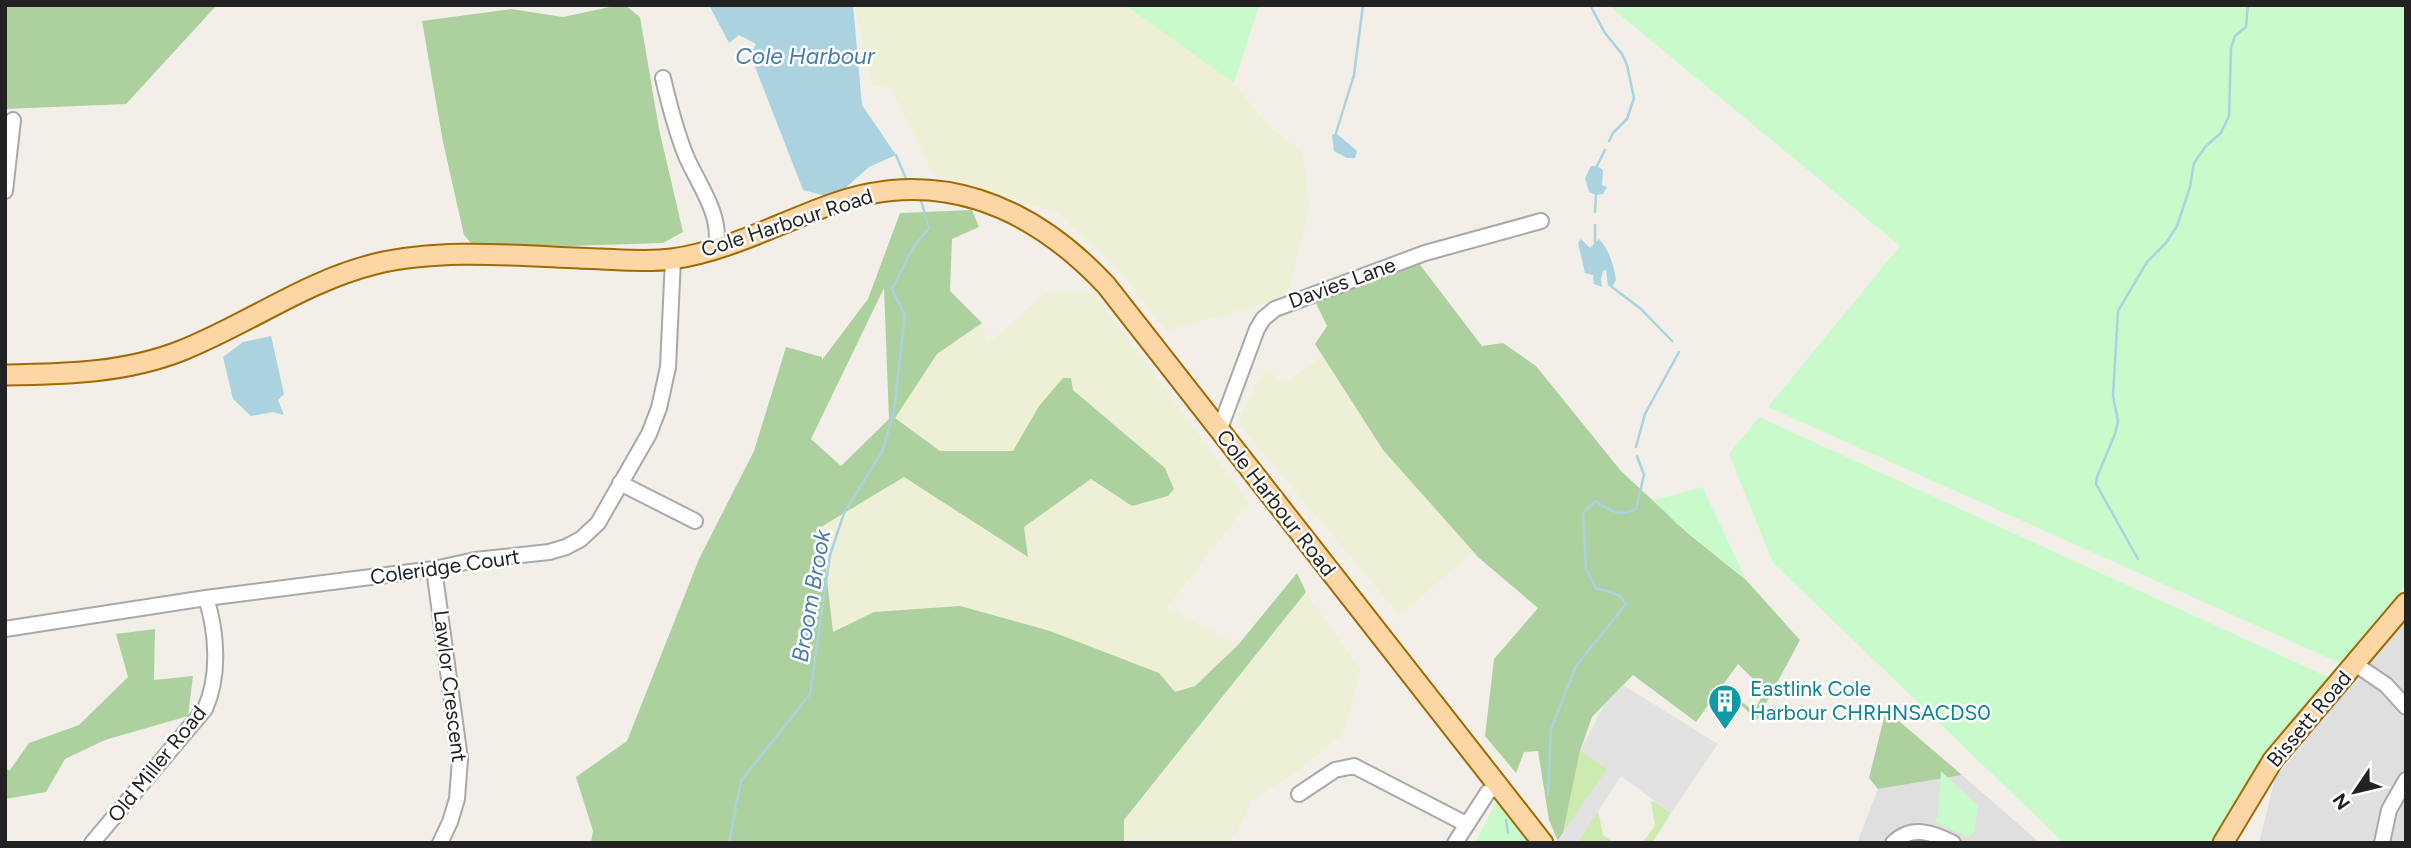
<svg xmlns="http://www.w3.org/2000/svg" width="2411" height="848" font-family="Figtree,sans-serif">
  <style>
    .residential { fill: #e0dfdf }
    .farmland { fill: #eef0d5 }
    .grass { fill: #cdebb0 }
    .forest { fill: #add19e; fill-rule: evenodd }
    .park { fill: #c8facc }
    .parking { fill: #e2e2e2 }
    .water { fill: #aad3df }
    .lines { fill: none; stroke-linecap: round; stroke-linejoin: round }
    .stream { stroke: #aad3df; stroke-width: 2.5 }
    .minor-casing { stroke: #a9a9a9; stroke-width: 18 }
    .major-casing { stroke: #a06b00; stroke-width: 23 }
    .minor { stroke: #fff; stroke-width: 14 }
    .major { stroke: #fcd6a4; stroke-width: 19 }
    .labels { text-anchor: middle; stroke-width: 5; stroke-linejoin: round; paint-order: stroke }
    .street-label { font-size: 21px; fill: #222; stroke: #fff }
    .culture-label { font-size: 21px; fill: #0d838f; stroke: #fff; text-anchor: start }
    .water-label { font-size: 23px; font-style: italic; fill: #4a7aab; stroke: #fff }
  </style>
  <rect width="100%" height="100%" fill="#f2efe9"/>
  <path class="residential" d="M 2406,618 L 2406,843 L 2259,843 L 2275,778 Z
    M 1962,775 L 2040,843 L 1857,843 L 1878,789 Z"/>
  <path class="farmland" d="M 855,5 L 1126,5 L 1234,83 L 1269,127 L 1302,151 L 1310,208 L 1286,297 L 1166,331 L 1115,265 L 1057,213 L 933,174 L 891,88 L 872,85 Z
    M 1046,292 L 1094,293 L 1249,503 L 1167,607 L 1238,645 L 1195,686 L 1175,692 L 833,632 L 821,527 L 904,477 L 1027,557 L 1024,527 L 1091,479 L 1132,506 L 1173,489 L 1165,468 L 1072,390 L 1013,451 L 940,451 L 894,418 L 937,354 L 982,323 L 988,344 Z
    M 1322,356 L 1383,450 L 1473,551 L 1400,616 L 1237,422 L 1266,367 L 1283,384 Z
    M 1306,592 L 1361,670 L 1343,734 L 1292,775 L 1252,800 L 1237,832 L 1229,843 L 1124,843 L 1124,821 Z"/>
  <path class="grass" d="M 1580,751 L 1608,768 L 1563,833 L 1564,829 Z
    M 1654,801 L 1671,813 L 1652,843 L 1642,843 L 1655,826 L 1651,802 Z
    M 1598,811 L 1603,835 L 1614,843 L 1577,843 Z"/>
  <path class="forest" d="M 5,5 L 217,5 L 126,104 L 5,109 Z
    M 619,5 L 625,5 L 640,17 L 659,129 L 683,232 L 663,243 L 476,249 L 464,235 L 443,142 L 422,21 L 511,9 L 563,17 Z
    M 972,210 L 979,227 L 952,239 L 950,291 L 982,323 L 937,354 L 895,418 L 940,451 L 1013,451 L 1039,406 L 1063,378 L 1071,378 L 1073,390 L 1165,468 L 1174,489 L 1168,496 L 1132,506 L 1091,479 L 1024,527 L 1028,557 L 904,477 L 821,527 L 833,632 L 874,612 L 960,606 L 1050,631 L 1159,673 L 1175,692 L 1195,686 L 1238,645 L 1297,573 L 1306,592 L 1124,820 L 1124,843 L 591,843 L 593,831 L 576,777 L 627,741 L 699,559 L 754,451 L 786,347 L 822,357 L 822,360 L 868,299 L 900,213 ZM 884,288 L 889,419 L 841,466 L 811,439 Z
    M 1417,261 L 1482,346 L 1503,343 L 1536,366 L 1621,471 L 1690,535 L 1746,580 L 1800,640 L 1757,720 L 1740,704 L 1741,701 L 1754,712 L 1761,698 L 1761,687 L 1738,664 L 1696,722 L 1633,675 L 1592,717 L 1580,751 L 1563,833 L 1558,841 L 1549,820 L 1538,751 L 1524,752 L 1516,773 L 1485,736 L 1494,659 L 1538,608 L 1479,558 L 1383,450 L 1315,344 L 1327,326 L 1315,301 Z
    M 155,629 L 154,680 L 193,676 L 188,716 L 105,740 L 65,759 L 46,792 L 5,799 L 5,770 L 10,770 L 29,743 L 79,725 L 128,677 L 116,634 Z
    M 1886,710 L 1962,775 L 1878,789 L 1869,778 Z"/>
  <path class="park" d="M 1125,5 L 1259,5 L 1234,83 Z
    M 1608,5 L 2406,5 L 2406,583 L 2386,614 L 2342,664 L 1768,407 L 1900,246 Z
    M 1759,417 L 2330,678 C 2278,731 2247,778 2212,843 L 2064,843 L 1773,563 L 1729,454 Z
    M 1703,487 L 1703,488 L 1746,580 L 1677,524 L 1654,500 Z
    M 1941,771 L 1978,806 L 1974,832 L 1969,837 L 1935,822 L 1938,812 Z
    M 1497,801 L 1530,843 L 1475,843 Z"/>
  <path class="parking" d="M 1623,685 L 1718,744 L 1671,813 L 1621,776 L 1577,843 L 1556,843 L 1607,769 L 1580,751 L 1604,705 Z"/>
  <path class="water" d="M 709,5 L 853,5 L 862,105 L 896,155 L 869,167 L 834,198 L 803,190 L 750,54 L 756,44 L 739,35 L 729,43 Z
    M 1336,133 L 1357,151 L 1355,158 L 1347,158 L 1334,151 L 1332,135 Z
    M 1591,166 L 1597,166 L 1603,170 L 1602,185 L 1607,187 L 1603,194 L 1596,195 L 1589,192 L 1585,178 Z
    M 1581,239 L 1590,248 L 1599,239 C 1609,249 1614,266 1616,280 L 1612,287 L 1608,286 L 1606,270 L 1603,271 L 1601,279 L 1602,287 L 1594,284 L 1593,275 L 1585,273 L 1578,243 Z
    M 271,336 L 284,394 L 278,400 L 284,415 L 273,412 L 251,416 L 233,399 L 223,357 L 243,342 Z"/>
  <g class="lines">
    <path class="stream" d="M 1590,5 L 1605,33 L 1622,54 L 1627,65 L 1634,98 L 1627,119 L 1613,133 L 1609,141
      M 1336,133 L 1354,75 L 1363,5
      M 896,155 L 907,181
      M 1597,166 L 1605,150
      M 1595,212 L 1596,195
      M 1595,245 L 1595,225
      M 1612,287 L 1641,309 L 1672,341
      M 1636,447 L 1645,414 L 1679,352
      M 2138,559 L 2096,484 L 2097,477 L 2115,434 L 2118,421 L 2113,396 L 2118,311 L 2147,262 L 2166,243 L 2177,226 L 2190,187 L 2194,163 L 2206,146 L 2221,133 L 2229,116 L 2231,48 L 2235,36 L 2246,27 L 2248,5
      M 1548,795 L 1551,729 L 1576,666 L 1626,604 L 1619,595 L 1596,588 L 1586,569 L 1583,513 L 1595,501 C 1610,510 1619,518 1636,509 L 1644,475 L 1637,456
      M 1506,820 L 1508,833
      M 729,843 L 741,781 L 810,694 L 830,555 L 844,513 L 883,450 L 894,410 L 905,315 L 892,289 L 914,246 L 929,228 L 920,197"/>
    <g class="minor-casing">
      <path id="minor" d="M 663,78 C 669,104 676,131 686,156 C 699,186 722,214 716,248
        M 5,191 L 13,120
        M 1219,431 L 1257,329 L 1263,319 L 1275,309 L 1425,253 L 1541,221
        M 620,483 L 695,521
        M 434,569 L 460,759 L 457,799 L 450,822 L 440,843
        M 5,629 L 206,598 L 434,569 L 475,560 L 549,552 L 566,547 L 581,539 L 598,523 L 649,434 L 659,408 L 668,367 L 673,259
        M 2355,664 L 2386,685 L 2406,707
        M 1299,794 L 1335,770 L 1354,766 L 1466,824
        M 92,843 L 205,709 C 220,676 217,632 206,598
        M 1455,843 L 1488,792 L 1497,787
        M 1893,843 C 1911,825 1932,832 1953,843
        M 2382,843 L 2389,810 L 2406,780"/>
    </g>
    <g class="major-casing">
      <path id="major" d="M 5,375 C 66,374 126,373 183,350 C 248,324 306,281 375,264 C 446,247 529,257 602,259 C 625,260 649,262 672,259 C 724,252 778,224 827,206 C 935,165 1030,204 1106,285 L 1543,843
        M 2223,843 L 2273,760 L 2406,603"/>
    </g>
    <use href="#minor" class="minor"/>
    <use href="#major" class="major"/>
  </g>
  <defs>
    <g id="building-pin" transform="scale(1.75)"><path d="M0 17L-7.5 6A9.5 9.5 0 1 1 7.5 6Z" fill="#0f9aa8" stroke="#fff"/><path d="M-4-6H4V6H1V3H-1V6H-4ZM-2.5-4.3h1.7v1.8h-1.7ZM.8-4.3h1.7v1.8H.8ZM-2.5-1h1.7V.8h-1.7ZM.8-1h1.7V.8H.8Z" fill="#fff"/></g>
  </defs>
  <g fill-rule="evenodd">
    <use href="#building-pin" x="1725" y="701"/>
  </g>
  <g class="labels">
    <g class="street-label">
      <text transform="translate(787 223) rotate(-18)" y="7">Cole Harbour Road</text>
      <text transform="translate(1342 283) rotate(-20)" y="7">Davies Lane</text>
      <text transform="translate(1276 503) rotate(52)" y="7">Cole Harbour Road</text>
      <text transform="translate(445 567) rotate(-8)" y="7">Coleridge Court</text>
      <text transform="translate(450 686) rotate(83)" y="7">Lawlor Crescent</text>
      <text transform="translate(2309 719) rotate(-50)" y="7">Bissett Road</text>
      <text transform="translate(157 764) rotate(-51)" y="7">Old Miller Road</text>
    </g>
    <g class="culture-label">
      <text x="1750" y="696">Eastlink Cole<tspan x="1750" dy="24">Harbour CHRHNSACDS0</tspan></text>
    </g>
    <g class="water-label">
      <text x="805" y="64">Cole Harbour</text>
      <text transform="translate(811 596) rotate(-80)" y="8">Broom Brook</text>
    </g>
  </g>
  <rect width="2411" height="848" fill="none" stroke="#222222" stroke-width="14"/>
  <g transform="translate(2355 792) rotate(235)" stroke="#ffffff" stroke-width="5" paint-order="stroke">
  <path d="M0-5L12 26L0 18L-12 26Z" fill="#222222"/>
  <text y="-10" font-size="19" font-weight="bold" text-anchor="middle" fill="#222222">N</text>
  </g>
</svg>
